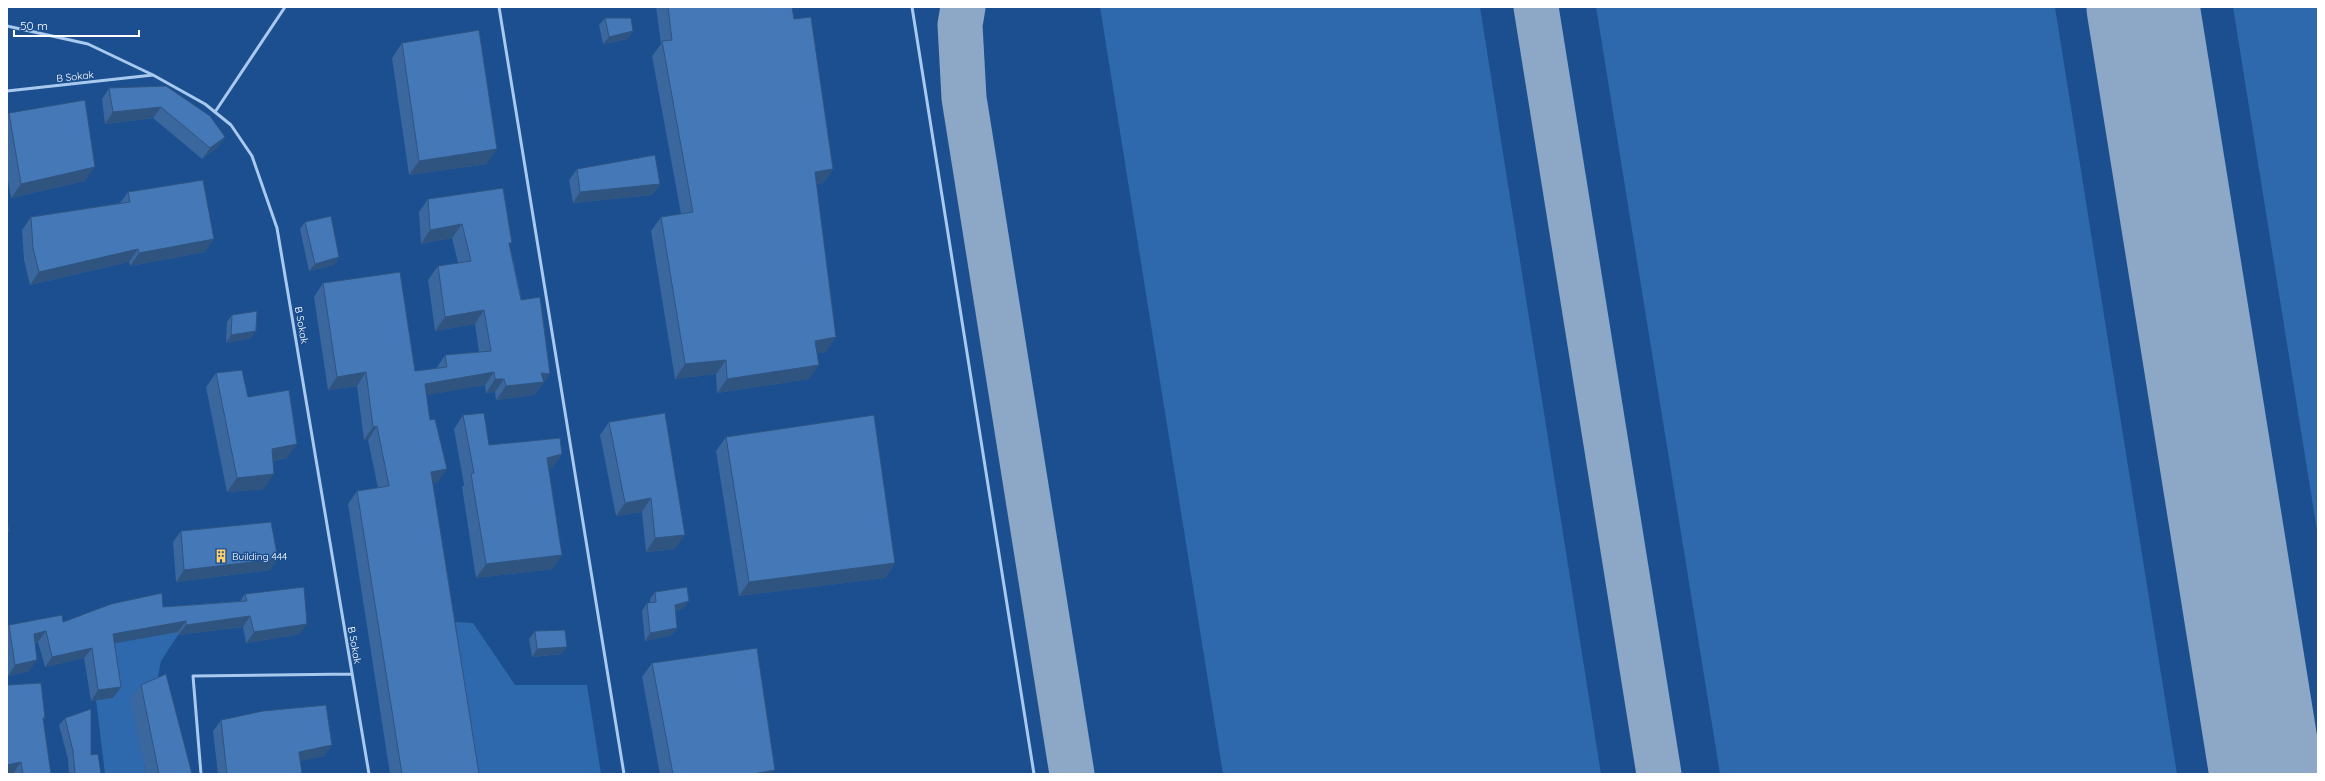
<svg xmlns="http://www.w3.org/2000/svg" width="2325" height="781" font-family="Quicksand,sans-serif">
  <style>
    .green { fill: #2e69ad }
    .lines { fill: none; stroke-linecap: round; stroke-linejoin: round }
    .taxiway { stroke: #8da7c7; stroke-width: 45 }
    .runway { stroke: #8da7c7; stroke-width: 113 }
    .lane { stroke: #a9c9ee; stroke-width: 3 }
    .wall { fill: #3a679d }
    .shaded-wall { fill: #305480 }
    .building { fill: #4478b7; stroke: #305480 }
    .labels { text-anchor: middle; stroke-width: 3; stroke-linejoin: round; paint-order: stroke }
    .street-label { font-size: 10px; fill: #fff; stroke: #1b4f8f }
    .poi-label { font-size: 10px; fill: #fff; stroke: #1b4f8f; text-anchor: start }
  </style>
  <rect width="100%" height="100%" fill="#1b4f8f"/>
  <path class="green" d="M 1100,7 L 1480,7 L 1601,774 L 1223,774 Z
    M 1596,7 L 2055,7 L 2177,774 L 1720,774 Z
    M 2233,7 L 2318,7 L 2318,537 Z
    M 178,616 L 178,635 L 161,661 L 156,688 L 131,700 L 146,774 L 105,774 L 96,700 L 113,697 L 106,645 Z
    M 454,622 L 473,623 L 515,685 L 587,685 L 601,774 L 479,774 Z"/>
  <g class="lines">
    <path class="taxiway" d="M 963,7 L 960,25 L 964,98 L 1072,774
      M 1536,7 L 1659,774"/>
    <path class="runway" d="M 2143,7 L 2266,774"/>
    <path class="lane" d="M 499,7 L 624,774
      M 912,7 L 1034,774
      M 7,26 L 88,44 L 153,75
      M 7,91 L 153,75 L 205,104 L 231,125 L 252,156 L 277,228 L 369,774
      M 215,112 L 285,7
      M 201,774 L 193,676 L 352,674"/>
  </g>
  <path class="wall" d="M 656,7 L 792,7 L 794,19 L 833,169 L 823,183 L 816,184 L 826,352 L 817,353 L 809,379 L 717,393 L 716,374 L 675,379 L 651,231 L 661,217 L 681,214 L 652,56 L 661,44 Z
    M 605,18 L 628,39 L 603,44 L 599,25 Z
    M 402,43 L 487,164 L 409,175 L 392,58 Z
    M 109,88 L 210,116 L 225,137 L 217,148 L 202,159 L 153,118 L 105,124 L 102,99 Z
    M 9,113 L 85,181 L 11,198 L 7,175 L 7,115 Z
    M 577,169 L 660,184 L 652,195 L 573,203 L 569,180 Z
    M 128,192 L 205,252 L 130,266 L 129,262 L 30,285 L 24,260 L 22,230 L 31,217 L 120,203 Z
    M 428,199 L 510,246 L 541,387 L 540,387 L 534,395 L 496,400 L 495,392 L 486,393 L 485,385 L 426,395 L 438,482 L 433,483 L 479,774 L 390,774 L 348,504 L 357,491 L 378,488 L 368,440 L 364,440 L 357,386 L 328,390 L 314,297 L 323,283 L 415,371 L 436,369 L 445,355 L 479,352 L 475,324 L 435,331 L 428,280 L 438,266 L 458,263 L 452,238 L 421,244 L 419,212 Z
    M 305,222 L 334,265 L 309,271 L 300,229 Z
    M 232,315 L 251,338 L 226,343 L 227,322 Z
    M 216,373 L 248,397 L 287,458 L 273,461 L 264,489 L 227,492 L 206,387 Z
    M 665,413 L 675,549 L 646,552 L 642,512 L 616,516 L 600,435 L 609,422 Z
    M 463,415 L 489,445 L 562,454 L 552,468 L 549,469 L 553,569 L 476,578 L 462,487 L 464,485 L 454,429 Z
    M 726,437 L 895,563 L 885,578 L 739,596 L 716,451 Z
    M 181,531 L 278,559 L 270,570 L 176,582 L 173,542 Z
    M 655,592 L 684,608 L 676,611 L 677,628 L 672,635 L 645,641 L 642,611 L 647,603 L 650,603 L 650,599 Z
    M 245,594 L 300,634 L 246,643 L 243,627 L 178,635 L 178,632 L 115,643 L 121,687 L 113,698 L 91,701 L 84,658 L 45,667 L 38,642 L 35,643 L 29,671 L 8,676 L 7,671 L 7,628 L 9,625 L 63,622 L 163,607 L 240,601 Z
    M 535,631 L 562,654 L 532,657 L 529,639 Z
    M 652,663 L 772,774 L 660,774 L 642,677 Z
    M 141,685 L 192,774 L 146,774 L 130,700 Z
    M 65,718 L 91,755 L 101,774 L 69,774 L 68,759 L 59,725 Z
    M 43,720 L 51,774 L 7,774 Z
    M 221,720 L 332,745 L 324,756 L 300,761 L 302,774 L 218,774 L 213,731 Z"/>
  <path class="shaded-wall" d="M 633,31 L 628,39 L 603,44 L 609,37 Z
    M 161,107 L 153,118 L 105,124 L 113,112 Z
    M 225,137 L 217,148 L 202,159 L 210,148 Z
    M 497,149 L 487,164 L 409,175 L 419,161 Z
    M 95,167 L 85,181 L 11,198 L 21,184 Z
    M 833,169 L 823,183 L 804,187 L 815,172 Z
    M 660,184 L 652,195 L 573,203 L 580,192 Z
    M 462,224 L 452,238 L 421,244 L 430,230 Z
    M 214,239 L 205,252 L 130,266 L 139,253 Z
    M 138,249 L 129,262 L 30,285 L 39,272 Z
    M 339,257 L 334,265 L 309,271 L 315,264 Z
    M 484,310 L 475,324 L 435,331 L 445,317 Z
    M 256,331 L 251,338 L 226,343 L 231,335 Z
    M 836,337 L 826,352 L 805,355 L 815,341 Z
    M 726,360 L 716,374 L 675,379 L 685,364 Z
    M 819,365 L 809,379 L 717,393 L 727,379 Z
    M 366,372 L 357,386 L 328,390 L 337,377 Z
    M 494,372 L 485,385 L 416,397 L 425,384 Z
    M 541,373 L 550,374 L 541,387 L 540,387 L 534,395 L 496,400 L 506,386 Z
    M 495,379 L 504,379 L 495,392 L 486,393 Z
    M 377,426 L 368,440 L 364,440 L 373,427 Z
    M 297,444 L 287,458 L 262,463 L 272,449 Z
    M 562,454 L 552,468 L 538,471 L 547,458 Z
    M 447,469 L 438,482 L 421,486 L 431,472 Z
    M 274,474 L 264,489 L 227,492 L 237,478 Z
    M 651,498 L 642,512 L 616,516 L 625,503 Z
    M 685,535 L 675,549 L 646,552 L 655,538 Z
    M 562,555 L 553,569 L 476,578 L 486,564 Z
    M 278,559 L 270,570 L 176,582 L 184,570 Z
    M 895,563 L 885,578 L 739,596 L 749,582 Z
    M 689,601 L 684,608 L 670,613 L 675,605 Z
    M 250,616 L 243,627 L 178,635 L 186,625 Z
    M 186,621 L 178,632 L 106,645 L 113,634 Z
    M 307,624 L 300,634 L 246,643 L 254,632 Z
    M 677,628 L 672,635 L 645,641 L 650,633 Z
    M 46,631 L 38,642 L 26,644 L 34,634 Z
    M 567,647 L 562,654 L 532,657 L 537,649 Z
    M 92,648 L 84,658 L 45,667 L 52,657 Z
    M 37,660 L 29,671 L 8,676 L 15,665 Z
    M 121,687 L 113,698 L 91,701 L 98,690 Z
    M 332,745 L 324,756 L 292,763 L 299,752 Z
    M 21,762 L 13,774 L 7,774 L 7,765 Z
    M 775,770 L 772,774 L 753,774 Z"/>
  <path class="building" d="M 668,7 L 792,7 L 794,19 L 811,17 L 833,169 L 815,172 L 836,337 L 815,341 L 819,365 L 727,379 L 726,360 L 685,364 L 661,217 L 693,212 L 662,41 L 672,40 Z
    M 605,18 L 631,18 L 633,31 L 609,37 Z
    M 479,30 L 497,149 L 419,161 L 402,43 Z
    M 166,86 L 210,116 L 225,137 L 210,148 L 161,107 L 113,112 L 109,88 Z
    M 85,100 L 95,167 L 21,184 L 9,113 Z
    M 655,155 L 660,184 L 580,192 L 577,169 Z
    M 203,180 L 214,239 L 139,253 L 138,249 L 39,272 L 33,248 L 31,217 L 130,202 L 128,192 Z
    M 503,188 L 512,243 L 509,243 L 521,300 L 540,297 L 550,374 L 541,373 L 544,382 L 506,386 L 504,379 L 495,379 L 494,372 L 425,384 L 430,420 L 435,419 L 447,469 L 431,472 L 479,774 L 402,774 L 357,491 L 389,486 L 377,426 L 373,427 L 366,372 L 337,377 L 323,283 L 400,272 L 415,371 L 447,367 L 445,355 L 491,351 L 484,310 L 445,317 L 438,266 L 471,261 L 462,224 L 430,230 L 428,199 Z
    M 331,216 L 339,257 L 315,264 L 305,222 Z
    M 257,311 L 256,331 L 231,335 L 232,315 Z
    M 242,370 L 248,397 L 289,390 L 297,444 L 272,449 L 274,474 L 237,478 L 216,373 Z
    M 484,413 L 489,445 L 560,438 L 562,454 L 547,458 L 562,555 L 486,564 L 471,474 L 474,473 L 463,415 Z
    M 665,413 L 685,535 L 655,538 L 651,498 L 625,503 L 609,422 Z
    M 874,415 L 895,563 L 749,582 L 726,437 Z
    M 7,519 L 9,531 L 7,532 Z
    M 271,522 L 278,559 L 184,570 L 181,531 Z
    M 304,587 L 307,624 L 254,632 L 250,616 L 186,625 L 186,621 L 113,634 L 121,687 L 98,690 L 92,648 L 52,657 L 46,631 L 34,634 L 37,660 L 15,665 L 9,625 L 62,615 L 63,622 L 111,604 L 162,593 L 163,607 L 247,601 L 245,594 Z
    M 687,587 L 689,601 L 675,605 L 677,628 L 650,633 L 647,603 L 656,602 L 655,592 Z
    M 565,630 L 567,647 L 537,649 L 535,631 Z
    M 757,648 L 775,770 L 753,774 L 673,774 L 652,663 Z
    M 166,674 L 192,774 L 159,774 L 141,685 Z
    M 41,683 L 45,718 L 43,718 L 51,774 L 23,774 L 21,762 L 7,765 L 7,685 Z
    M 326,705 L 332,745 L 299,752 L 302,774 L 227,774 L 221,720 L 263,711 Z
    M 91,709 L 91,755 L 98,754 L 101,774 L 75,774 L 73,751 L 65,718 Z"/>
  <defs>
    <g id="building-bare" transform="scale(1.08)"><path d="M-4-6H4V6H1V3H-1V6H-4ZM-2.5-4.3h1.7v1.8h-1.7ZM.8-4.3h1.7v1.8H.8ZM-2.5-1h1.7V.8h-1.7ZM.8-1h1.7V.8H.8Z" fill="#ffd166" stroke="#1b4f8f" stroke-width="2.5" paint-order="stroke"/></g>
  </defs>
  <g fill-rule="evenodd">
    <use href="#building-bare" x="221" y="556"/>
  </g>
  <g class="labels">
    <g class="street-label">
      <text transform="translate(75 76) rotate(-6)" y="4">B Sokak</text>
      <text transform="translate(302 325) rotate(80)" y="4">B Sokak</text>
      <text transform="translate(355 645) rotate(80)" y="4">B Sokak</text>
    </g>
    <g class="poi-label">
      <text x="232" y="560">Building 444</text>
    </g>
  </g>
  <rect width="2325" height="781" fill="none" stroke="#ffffff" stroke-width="16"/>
  <path d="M14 30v6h125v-6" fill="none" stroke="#ffffff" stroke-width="2"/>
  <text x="20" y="30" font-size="12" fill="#ffffff" stroke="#1b4f8f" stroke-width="3" paint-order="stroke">50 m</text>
</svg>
